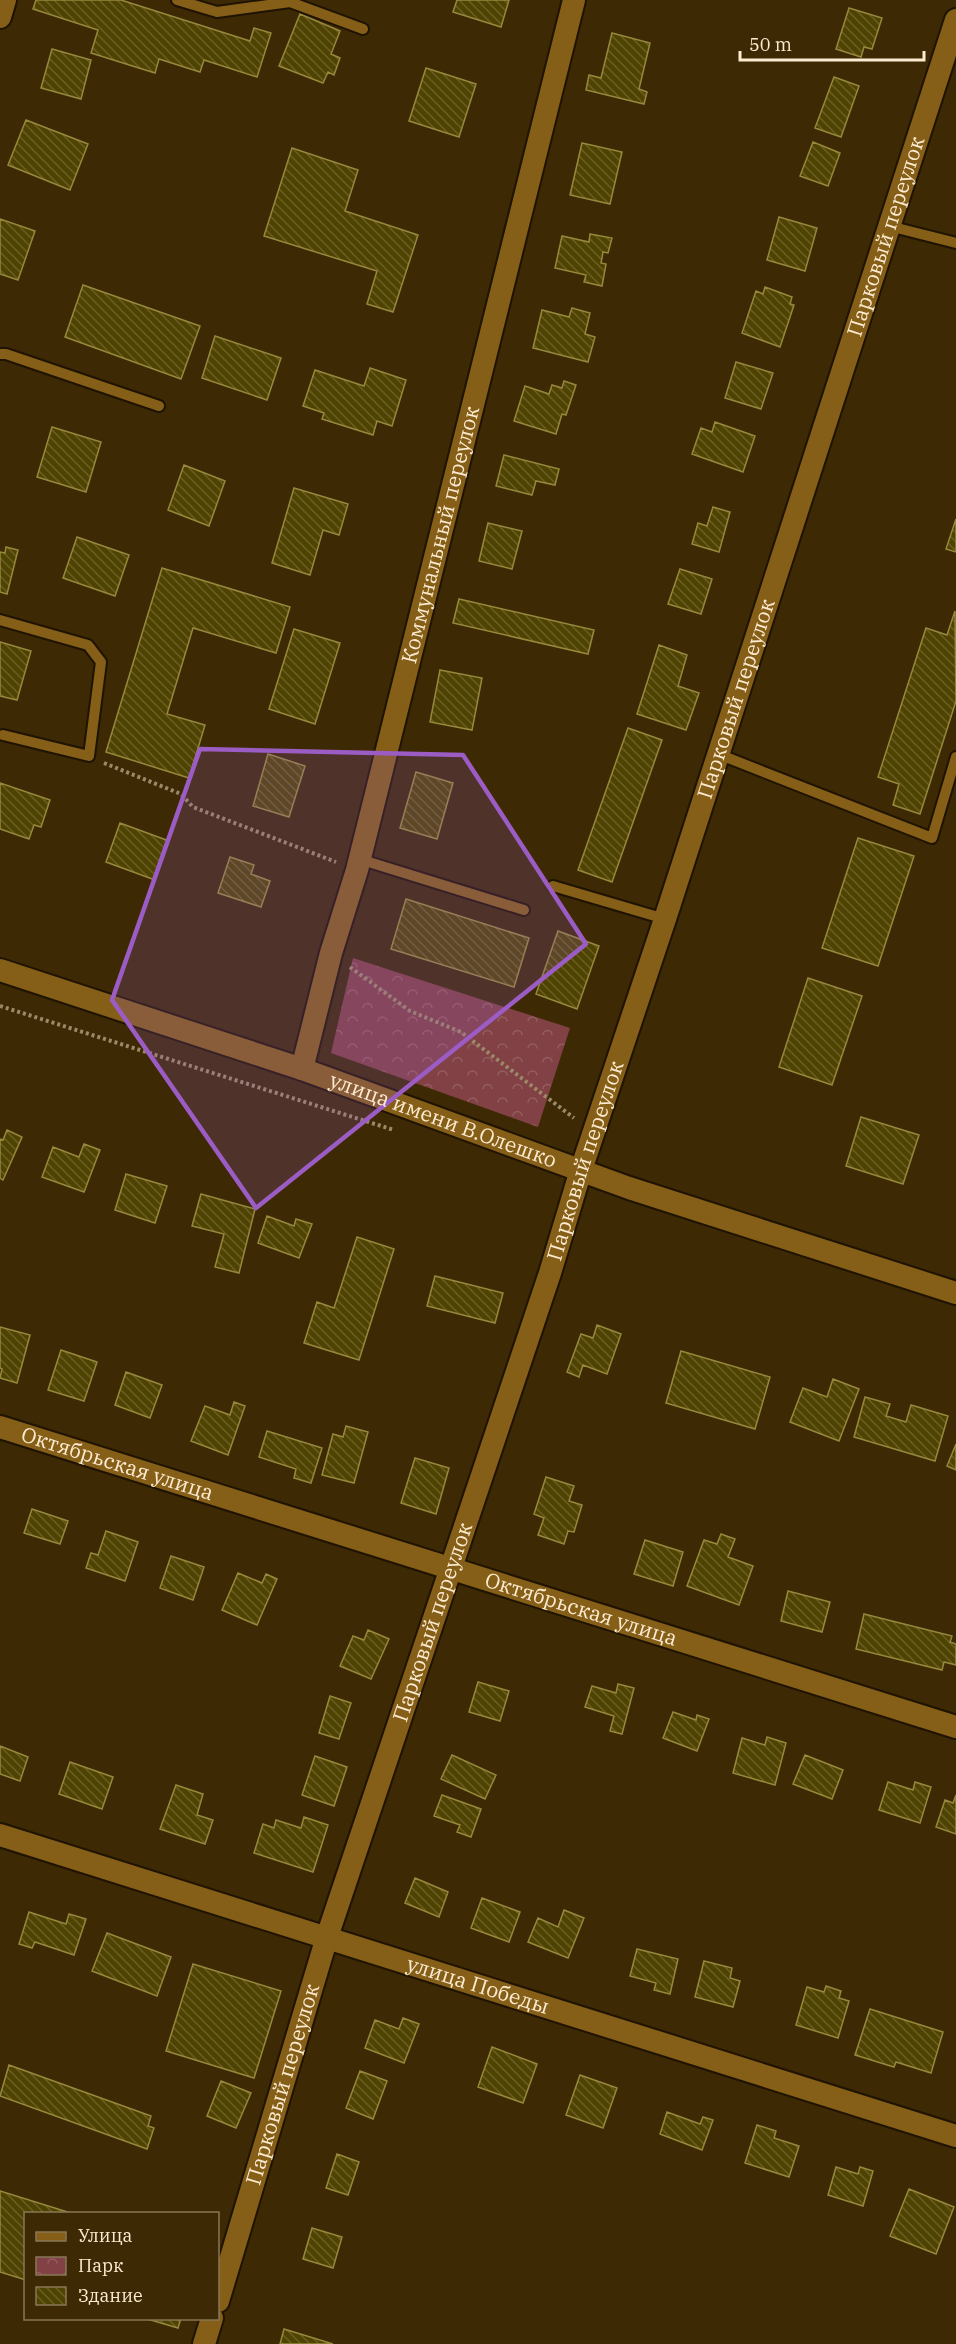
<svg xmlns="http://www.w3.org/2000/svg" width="956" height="2344" font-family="'IBM Plex Serif',serif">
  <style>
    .park { fill: url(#park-crowns) }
    .building { fill: url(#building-back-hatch); stroke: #98883d; stroke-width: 1.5 }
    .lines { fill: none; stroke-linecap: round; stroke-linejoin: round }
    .lane-casing { stroke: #1f1301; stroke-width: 14 }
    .street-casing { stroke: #1f1301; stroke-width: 26 }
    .path { stroke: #9b8969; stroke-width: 4; stroke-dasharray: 3 3; stroke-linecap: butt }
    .lane { stroke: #855e17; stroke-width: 10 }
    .street { stroke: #855e17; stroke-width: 22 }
    .marked { fill: #9b5cc4; fill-opacity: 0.2; stroke: #9b5cc4; stroke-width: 4.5; stroke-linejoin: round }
    .labels { text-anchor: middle; stroke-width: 6; stroke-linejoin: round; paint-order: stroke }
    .street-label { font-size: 21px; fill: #fcebd1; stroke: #3d2903 }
  </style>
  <defs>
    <pattern id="park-crowns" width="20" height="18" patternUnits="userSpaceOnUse" patternTransform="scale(1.5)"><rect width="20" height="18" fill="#814145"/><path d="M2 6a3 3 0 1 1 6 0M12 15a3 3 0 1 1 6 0" fill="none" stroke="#945d5f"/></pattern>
    <pattern id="building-back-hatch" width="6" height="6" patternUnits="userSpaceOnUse" patternTransform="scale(1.5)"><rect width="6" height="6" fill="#4f4301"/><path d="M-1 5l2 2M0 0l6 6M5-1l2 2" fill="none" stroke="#695e25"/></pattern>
  </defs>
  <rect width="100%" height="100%" fill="#3d2903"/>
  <path class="park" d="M 353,958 L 570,1028 L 538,1127 L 331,1053 Z"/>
  <path class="building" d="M 36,0 L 121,0 L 250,41 L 254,28 L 271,33 L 257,77 L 204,60 L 200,72 L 159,59 L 155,73 L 91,53 L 98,30 L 33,9 Z
    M 457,0 L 509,0 L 501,27 L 453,12 Z
    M 849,8 L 882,18 L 872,49 L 864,47 L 861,57 L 836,49 Z
    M 300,14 L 340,31 L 331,54 L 340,58 L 334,75 L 328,72 L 323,83 L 279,66 Z
    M 612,33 L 650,43 L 639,89 L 647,92 L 644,104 L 586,90 L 589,75 L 601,78 Z
    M 52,49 L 91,60 L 81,99 L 41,88 Z
    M 426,68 L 476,84 L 459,137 L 409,121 Z
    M 834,77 L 859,86 L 841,137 L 815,128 Z
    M 26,120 L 88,144 L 70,190 L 8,165 Z
    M 813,142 L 840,153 L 828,186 L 800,176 Z
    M 582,143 L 622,152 L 610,204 L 570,195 Z
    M 292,148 L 358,170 L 345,211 L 418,235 L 393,312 L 367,304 L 377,271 L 264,236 Z
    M 779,217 L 817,228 L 805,271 L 767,260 Z
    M 0,219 L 35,231 L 18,280 L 0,274 Z
    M 590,234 L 612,238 L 608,253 L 603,252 L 601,263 L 606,264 L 602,286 L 584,282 L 586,275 L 555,268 L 562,236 L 589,242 Z
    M 83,285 L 200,326 L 181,379 L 65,337 Z
    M 765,287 L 792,297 L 790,304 L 794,305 L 780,347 L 742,333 L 756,291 L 763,294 Z
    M 572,308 L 590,313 L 585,334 L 595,337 L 588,362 L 533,348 L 542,310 L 569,317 Z
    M 215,336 L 281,358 L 267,400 L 202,378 Z
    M 736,362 L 773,373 L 761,409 L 725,398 Z
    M 370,368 L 406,380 L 392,426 L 377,421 L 373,435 L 322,419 L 324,413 L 303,406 L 315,370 L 364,386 Z
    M 564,381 L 576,385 L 566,415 L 562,414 L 556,434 L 514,421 L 525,386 L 549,394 L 552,385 L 562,388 Z
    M 715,422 L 755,436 L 743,472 L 692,454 L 701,428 L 712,432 Z
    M 52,427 L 101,442 L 86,492 L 37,477 Z
    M 504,455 L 559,469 L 555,485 L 536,481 L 532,495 L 496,486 Z
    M 184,465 L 225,481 L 209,526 L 168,510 Z
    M 294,488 L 348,504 L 339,535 L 323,530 L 310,575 L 272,563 Z
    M 713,507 L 730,512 L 719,552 L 692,544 L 698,523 L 707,526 Z
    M 956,519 L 956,552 L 946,549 Z
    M 488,523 L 522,531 L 512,569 L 479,561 Z
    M 77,537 L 129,555 L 115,596 L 63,578 Z
    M 6,547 L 18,550 L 7,594 L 0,592 L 0,552 L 5,553 Z
    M 162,568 L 290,607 L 276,653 L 193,628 L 167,714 L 205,725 L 189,778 L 106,752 Z
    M 680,569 L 712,579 L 701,614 L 668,604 Z
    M 459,599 L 594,630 L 588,654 L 453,623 Z
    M 955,611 L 956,701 L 920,814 L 893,805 L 899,784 L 878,777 L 926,628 L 947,635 Z
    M 294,629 L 340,643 L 315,724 L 269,709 Z
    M 0,642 L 31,651 L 17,700 L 0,696 Z
    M 659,645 L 687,655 L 678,686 L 699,693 L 686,730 L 637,714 Z
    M 440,670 L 482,678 L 472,730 L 430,722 Z
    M 628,728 L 662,740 L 612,882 L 578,870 Z
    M 268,754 L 305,766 L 289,817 L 253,806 Z
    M 416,772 L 453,783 L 437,839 L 400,828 Z
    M 0,783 L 50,800 L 41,827 L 34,825 L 29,839 L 0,829 Z
    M 120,823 L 169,841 L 155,880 L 106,862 Z
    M 858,838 L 914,856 L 878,966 L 822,948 Z
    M 230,857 L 254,865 L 251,874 L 270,881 L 261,907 L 218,893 Z
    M 406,899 L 529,938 L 514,987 L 391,949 Z
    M 558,931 L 599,946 L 577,1009 L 536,994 Z
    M 808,978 L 862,996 L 832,1085 L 779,1067 Z
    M 861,1117 L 919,1135 L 903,1184 L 846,1166 Z
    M 7,1130 L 22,1137 L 3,1180 L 0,1178 L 0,1139 L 3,1140 Z
    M 84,1144 L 100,1150 L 84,1192 L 42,1177 L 53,1147 L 79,1157 Z
    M 126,1174 L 167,1186 L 155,1223 L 115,1210 Z
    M 201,1194 L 255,1209 L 239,1273 L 215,1267 L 224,1234 L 192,1226 Z
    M 267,1216 L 294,1226 L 296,1219 L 312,1224 L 299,1258 L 258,1243 Z
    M 357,1237 L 394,1249 L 359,1360 L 304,1343 L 317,1302 L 334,1308 Z
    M 435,1276 L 503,1293 L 495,1323 L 427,1306 Z
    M 597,1325 L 621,1334 L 607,1374 L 583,1365 L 579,1377 L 567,1372 L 581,1334 L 593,1338 Z
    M 0,1327 L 30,1335 L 17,1383 L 0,1378 L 2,1369 L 0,1368 Z
    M 61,1350 L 97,1362 L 84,1401 L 48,1390 Z
    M 681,1351 L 770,1377 L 755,1429 L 666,1403 Z
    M 126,1372 L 162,1385 L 150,1418 L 115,1405 Z
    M 833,1379 L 859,1389 L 839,1441 L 790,1422 L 803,1388 L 827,1397 Z
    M 865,1397 L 890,1404 L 886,1416 L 906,1422 L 911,1405 L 948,1416 L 935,1461 L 854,1437 Z
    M 234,1402 L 245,1406 L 228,1455 L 191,1441 L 205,1406 L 230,1415 Z
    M 346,1426 L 368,1432 L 354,1483 L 322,1475 L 333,1434 L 343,1437 Z
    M 267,1431 L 322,1448 L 311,1483 L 294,1478 L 296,1469 L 259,1457 Z
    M 956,1444 L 956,1470 L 947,1466 Z
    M 415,1458 L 449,1468 L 436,1514 L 401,1503 Z
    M 546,1477 L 574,1486 L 569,1501 L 582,1505 L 574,1532 L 568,1531 L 564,1544 L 538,1535 L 544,1518 L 534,1514 Z
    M 32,1509 L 68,1521 L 60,1544 L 24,1533 Z
    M 106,1531 L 138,1542 L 125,1581 L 86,1568 L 91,1553 L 98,1555 Z
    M 721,1534 L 735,1539 L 728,1557 L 753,1566 L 739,1605 L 687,1586 L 704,1540 L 717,1544 Z
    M 645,1540 L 683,1552 L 673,1586 L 634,1574 Z
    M 171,1556 L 204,1567 L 193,1600 L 160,1588 Z
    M 238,1573 L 262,1583 L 266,1574 L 277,1579 L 257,1625 L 222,1610 Z
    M 788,1591 L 830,1602 L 822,1632 L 781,1621 Z
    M 864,1614 L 952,1636 L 950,1642 L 956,1644 L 956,1665 L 944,1662 L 942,1670 L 856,1649 Z
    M 368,1630 L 389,1639 L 371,1679 L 340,1666 L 353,1636 L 364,1640 Z
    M 478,1682 L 509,1691 L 500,1721 L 469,1712 Z
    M 618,1684 L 634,1688 L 622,1734 L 610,1731 L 614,1716 L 585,1707 L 592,1686 L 616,1693 Z
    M 330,1696 L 351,1703 L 339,1739 L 319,1733 Z
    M 673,1712 L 696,1720 L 697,1715 L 709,1719 L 697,1751 L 663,1738 Z
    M 767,1737 L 786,1743 L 775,1785 L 733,1773 L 742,1738 L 765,1745 Z
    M 0,1746 L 28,1757 L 20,1781 L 0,1774 Z
    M 452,1755 L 496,1775 L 485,1799 L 441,1779 Z
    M 805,1755 L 843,1770 L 832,1799 L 793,1784 Z
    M 315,1756 L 347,1767 L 334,1806 L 302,1795 Z
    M 70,1762 L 113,1777 L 102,1809 L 59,1794 Z
    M 888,1782 L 913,1790 L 915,1782 L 931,1787 L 920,1823 L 879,1810 Z
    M 176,1785 L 203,1794 L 197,1815 L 213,1820 L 205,1844 L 160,1829 Z
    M 442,1795 L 481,1809 L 471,1837 L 457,1832 L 460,1825 L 434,1816 Z
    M 956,1795 L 956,1834 L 936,1827 L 945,1800 L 953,1803 Z
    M 304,1817 L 328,1825 L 313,1872 L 254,1853 L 263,1824 L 274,1828 L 276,1820 L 301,1828 Z
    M 415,1878 L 448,1892 L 439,1917 L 405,1903 Z
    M 482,1898 L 520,1912 L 509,1942 L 471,1928 Z
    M 564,1910 L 584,1918 L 568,1958 L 528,1942 L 538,1918 L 558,1927 Z
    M 29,1912 L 66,1924 L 69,1914 L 86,1919 L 74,1955 L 35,1942 L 32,1948 L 19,1944 Z
    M 107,1933 L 171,1957 L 157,1996 L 92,1971 Z
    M 637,1949 L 678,1959 L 670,1994 L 654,1990 L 656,1983 L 630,1976 Z
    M 704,1961 L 732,1968 L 730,1978 L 740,1981 L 733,2007 L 695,1997 Z
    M 193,1964 L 281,1991 L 254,2078 L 166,2051 Z
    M 826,1986 L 841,1991 L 839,1998 L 849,2001 L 838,2038 L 796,2025 L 807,1987 L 824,1992 Z
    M 870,2009 L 943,2032 L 931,2073 L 896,2062 L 894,2067 L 855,2055 Z
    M 403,2018 L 419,2024 L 404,2063 L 365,2048 L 375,2020 L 399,2029 Z
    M 492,2047 L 537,2064 L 523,2103 L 478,2087 Z
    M 9,2065 L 151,2116 L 148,2126 L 154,2128 L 147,2149 L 0,2096 Z
    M 360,2071 L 387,2081 L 373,2119 L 346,2108 Z
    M 580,2075 L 617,2088 L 603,2128 L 566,2115 Z
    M 221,2081 L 251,2093 L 236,2128 L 207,2116 Z
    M 667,2112 L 700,2124 L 703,2117 L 713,2120 L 702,2150 L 660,2134 Z
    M 757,2125 L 776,2131 L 774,2138 L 799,2146 L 789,2177 L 745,2163 Z
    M 337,2154 L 359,2162 L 348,2195 L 326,2188 Z
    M 836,2167 L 858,2174 L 860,2167 L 873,2171 L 863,2206 L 828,2195 Z
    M 909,2189 L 954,2207 L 936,2254 L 890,2236 Z
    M 0,2191 L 74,2214 L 26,2214 L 26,2280 L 0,2272 Z
    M 312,2228 L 342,2237 L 333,2268 L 303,2259 Z
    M 144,2318 L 181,2318 L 178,2328 Z
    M 284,2329 L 333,2344 L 280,2344 Z"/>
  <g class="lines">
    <g class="lane-casing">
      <path id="lane" d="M 177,0 L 217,12 L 290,2 L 363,29
        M 889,226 L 956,243
        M 0,354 L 6,354 L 159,406
        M 0,620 L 88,645 L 101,662 L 89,756 L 3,735
        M 718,754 L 932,838 L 956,757
        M 359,859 L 524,910
        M 553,886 L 665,919"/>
    </g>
    <g class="street-casing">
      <g id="street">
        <path d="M 0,17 L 5,0"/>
        <path id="s1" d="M 0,970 L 302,1069 L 629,1188 L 956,1293"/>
        <path id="s2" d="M 302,1069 L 331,953 L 357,870 L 574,0"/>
        <path id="s3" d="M 0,1427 L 956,1727"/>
        <path id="s4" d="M 0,1835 L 956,2136"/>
        <path id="s5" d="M 218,2301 L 327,1937 L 550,1273 L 581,1170 L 665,919 L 956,20"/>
        <path d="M 204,2344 L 212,2318"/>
      </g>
    </g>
    <path class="path" d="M 104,763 L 181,794 L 193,807 L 336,862
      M 350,967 L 410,1011 L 461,1032 L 574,1118
      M 0,1006 L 394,1130"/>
    <use href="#lane" class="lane"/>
    <use href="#street" class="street"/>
  </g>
  <path class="marked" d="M 200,749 L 463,755 L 586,944 L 256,1208 L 112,1000 Z"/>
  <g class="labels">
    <g class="street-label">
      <text dy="7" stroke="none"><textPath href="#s5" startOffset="2170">Парковый переулок</textPath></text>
      <text dy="7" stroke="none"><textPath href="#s2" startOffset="552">Коммунальный переулок</textPath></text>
      <text dy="7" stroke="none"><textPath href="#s5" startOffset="1684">Парковый переулок</textPath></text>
      <text dy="7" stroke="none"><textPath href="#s1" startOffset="468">улица имени В.Олешко</textPath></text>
      <text dy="7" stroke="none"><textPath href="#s5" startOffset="1198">Парковый переулок</textPath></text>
      <text dy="7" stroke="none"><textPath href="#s3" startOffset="123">Октябрьская улица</textPath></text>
      <text dy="7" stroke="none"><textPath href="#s3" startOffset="609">Октябрьская улица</textPath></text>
      <text dy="7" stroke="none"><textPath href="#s5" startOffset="712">Парковый переулок</textPath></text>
      <text dy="7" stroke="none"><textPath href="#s4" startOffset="501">улица Победы</textPath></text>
      <text dy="7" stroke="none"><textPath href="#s5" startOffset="226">Парковый переулок</textPath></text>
    </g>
  </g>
  <rect x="24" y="2212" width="195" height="108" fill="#3d2903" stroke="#897755" stroke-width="1.5"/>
  <rect x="36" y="2232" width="30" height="9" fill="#855e17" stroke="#897755" stroke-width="1.5"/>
  <text x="78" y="2242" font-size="18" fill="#fcebd1">Улица</text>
  <rect x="36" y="2257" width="30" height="18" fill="url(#park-crowns)" stroke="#897755" stroke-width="1.5"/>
  <text x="78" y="2272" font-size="18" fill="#fcebd1">Парк</text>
  <rect x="36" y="2287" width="30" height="18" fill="url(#building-back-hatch)" stroke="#897755" stroke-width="1.5"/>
  <text x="78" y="2302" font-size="18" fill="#fcebd1">Здание</text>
  <path d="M740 51v9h184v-9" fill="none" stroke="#fcebd1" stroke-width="3"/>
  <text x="749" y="51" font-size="18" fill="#fcebd1" stroke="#3d2903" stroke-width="4.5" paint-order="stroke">50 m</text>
</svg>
